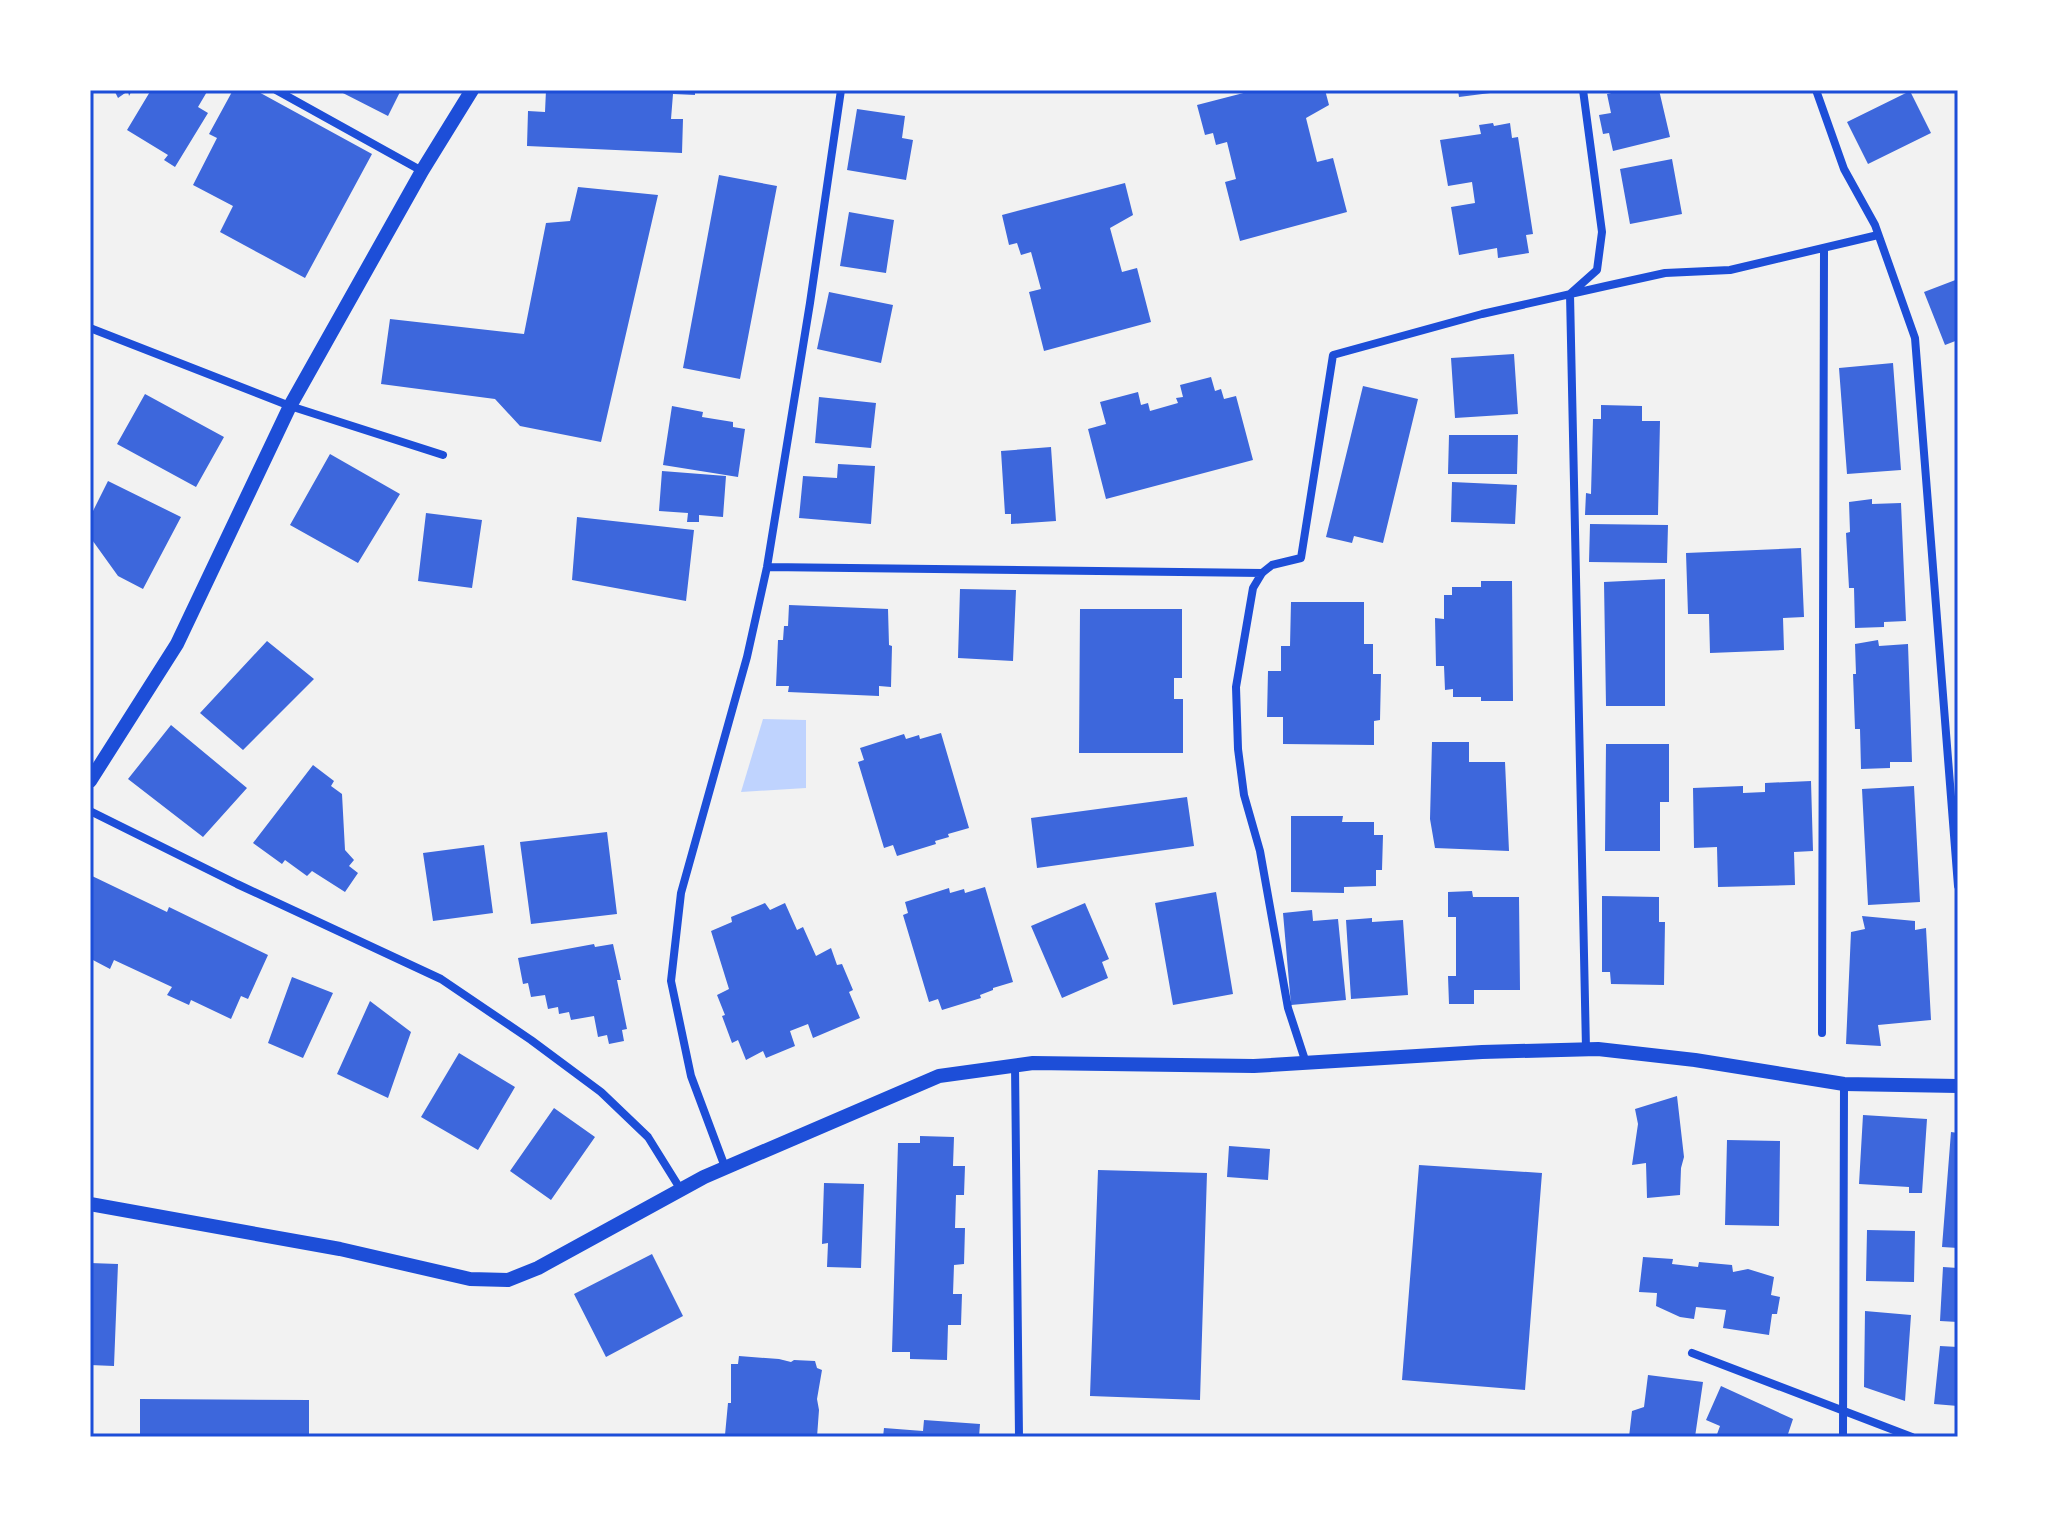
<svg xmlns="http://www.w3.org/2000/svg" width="2048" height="1527" font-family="Arial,sans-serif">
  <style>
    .water { fill: #bfd3fe }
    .building { fill: #3d67dc }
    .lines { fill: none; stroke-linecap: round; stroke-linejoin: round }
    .minor { stroke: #1d4ed8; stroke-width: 8 }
    .tertiary { stroke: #1d4ed8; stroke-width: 14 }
    .neatline { fill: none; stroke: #1d4ed8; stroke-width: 3 }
  </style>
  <rect width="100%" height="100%" fill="#f2f2f2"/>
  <path class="water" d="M 763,719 L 806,720 L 806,788 L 741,792 Z"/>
  <path class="building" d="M 114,90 L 132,90 L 129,96 L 128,91 L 118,98 Z
    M 151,90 L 208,90 L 198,107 L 208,113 L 175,167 L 164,160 L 168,155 L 127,130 Z
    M 233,90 L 255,90 L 372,154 L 305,278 L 220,232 L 233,206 L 193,185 L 217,138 L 209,134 Z
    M 337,90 L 401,90 L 388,116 Z
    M 546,90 L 695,90 L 695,95 L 673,94 L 671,119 L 683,119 L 682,153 L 527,146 L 528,111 L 545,112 Z
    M 1255,90 L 1325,90 L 1329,105 L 1306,118 L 1317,162 L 1333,158 L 1347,212 L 1240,241 L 1225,182 L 1236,179 L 1227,142 L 1216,145 L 1213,133 L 1205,135 L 1197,105 Z
    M 1458,90 L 1498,90 L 1498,92 L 1459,97 Z
    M 1624,90 L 1659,90 L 1670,137 L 1613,151 L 1609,133 L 1603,134 L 1599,115 L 1611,113 L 1607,94 Z
    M 1910,91 L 1931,133 L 1868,164 L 1847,122 Z
    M 857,109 L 905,116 L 902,138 L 913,140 L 906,180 L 847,170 Z
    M 1493,123 L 1494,126 L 1510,123 L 1512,138 L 1518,137 L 1533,234 L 1526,235 L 1529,253 L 1498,258 L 1497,248 L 1459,255 L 1451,207 L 1475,203 L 1472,182 L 1448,186 L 1440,140 L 1481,134 L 1479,125 Z
    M 1672,159 L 1682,214 L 1630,224 L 1620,169 Z
    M 719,175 L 777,186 L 740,379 L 683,368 Z
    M 1125,183 L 1133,215 L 1110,228 L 1122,272 L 1137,268 L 1151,322 L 1044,351 L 1029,292 L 1041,289 L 1031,252 L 1021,255 L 1017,243 L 1009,245 L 1002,215 Z
    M 578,187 L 658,195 L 601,442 L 520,426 L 495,399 L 381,384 L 390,319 L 524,334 L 546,223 L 570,221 Z
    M 849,212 L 894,220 L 886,273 L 840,266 Z
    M 1958,279 L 1958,340 L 1945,345 L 1924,292 Z
    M 829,292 L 893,305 L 881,363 L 817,349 Z
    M 1514,354 L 1518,414 L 1455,418 L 1451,358 Z
    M 1893,363 L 1901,470 L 1847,474 L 1839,368 Z
    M 1211,377 L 1215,391 L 1221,389 L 1224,399 L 1236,396 L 1253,460 L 1106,499 L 1088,429 L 1106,424 L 1100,402 L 1138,392 L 1141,405 L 1148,403 L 1150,411 L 1178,403 L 1176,398 L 1183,397 L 1180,385 Z
    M 1363,386 L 1418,399 L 1383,543 L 1354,536 L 1352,543 L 1326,537 Z
    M 145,394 L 224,437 L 196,487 L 117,444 Z
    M 819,397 L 876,403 L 871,448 L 815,443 Z
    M 1601,405 L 1642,406 L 1642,421 L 1660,421 L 1658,515 L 1585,515 L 1586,493 L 1591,494 L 1593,419 L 1601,419 Z
    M 672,406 L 703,412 L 702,417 L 733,422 L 733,427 L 745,429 L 738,477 L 663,465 Z
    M 1449,435 L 1518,435 L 1517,474 L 1448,474 Z
    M 1051,447 L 1056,521 L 1011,524 L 1011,514 L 1005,514 L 1001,451 Z
    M 330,454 L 400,494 L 358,563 L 290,525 Z
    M 838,464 L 875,466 L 871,524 L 799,518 L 803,476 L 837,478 Z
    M 662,471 L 726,476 L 723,517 L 699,515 L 699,522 L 687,522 L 688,513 L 659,511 Z
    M 108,481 L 181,517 L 143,589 L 118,576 L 90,537 L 90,517 Z
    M 1452,482 L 1517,485 L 1515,524 L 1451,522 Z
    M 1872,499 L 1872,504 L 1901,503 L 1906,621 L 1884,622 L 1884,627 L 1855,628 L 1854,588 L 1849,588 L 1846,533 L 1850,532 L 1849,502 Z
    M 426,513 L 482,520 L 472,588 L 418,581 Z
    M 577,517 L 694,530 L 686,601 L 572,580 Z
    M 1590,524 L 1668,525 L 1667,563 L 1589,562 Z
    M 1801,548 L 1804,617 L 1783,618 L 1784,650 L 1710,653 L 1709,614 L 1688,614 L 1686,553 Z
    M 1665,579 L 1665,706 L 1606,706 L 1604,582 Z
    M 1481,581 L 1512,581 L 1513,701 L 1481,701 L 1481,697 L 1453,697 L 1453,689 L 1445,690 L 1444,666 L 1436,666 L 1435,618 L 1444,619 L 1444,595 L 1452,595 L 1452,587 L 1481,587 Z
    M 960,589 L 1016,590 L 1013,661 L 958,658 Z
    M 1291,602 L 1364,602 L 1364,644 L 1373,644 L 1373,674 L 1381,674 L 1380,720 L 1374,721 L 1374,745 L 1283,744 L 1283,717 L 1267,717 L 1268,671 L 1281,671 L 1281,646 L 1290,646 Z
    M 789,605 L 888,609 L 889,645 L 892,646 L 891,687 L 879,686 L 879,696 L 788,692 L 789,686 L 776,686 L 778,640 L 783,640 L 784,626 L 788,626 Z
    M 1080,609 L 1182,609 L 1182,678 L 1174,678 L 1174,699 L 1183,699 L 1183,753 L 1079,753 Z
    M 1878,640 L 1879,646 L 1908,644 L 1912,762 L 1890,762 L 1890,768 L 1861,769 L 1860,729 L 1855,729 L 1853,674 L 1856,674 L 1855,644 Z
    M 267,641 L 314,679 L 243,750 L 200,713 Z
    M 171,725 L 247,788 L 203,837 L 128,779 Z
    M 941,733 L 969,828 L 948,834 L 949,837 L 935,841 L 936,844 L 897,856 L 893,845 L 884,848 L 858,762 L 864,760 L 860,748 L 904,734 L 906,739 L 919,735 L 920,739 Z
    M 1432,742 L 1469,742 L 1469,762 L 1505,762 L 1509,851 L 1435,848 L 1430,819 Z
    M 1606,744 L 1669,744 L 1669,802 L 1660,802 L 1660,851 L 1605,851 Z
    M 313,765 L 334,781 L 331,786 L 342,794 L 345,850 L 354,860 L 349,866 L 358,873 L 345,892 L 312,871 L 307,876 L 285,860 L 282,864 L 253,843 Z
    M 1811,781 L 1813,851 L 1794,852 L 1795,885 L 1718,887 L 1717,847 L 1694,848 L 1693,788 L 1743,786 L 1743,793 L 1765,792 L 1765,783 Z
    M 1914,786 L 1920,902 L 1868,905 L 1862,789 Z
    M 1187,797 L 1194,846 L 1037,868 L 1031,818 Z
    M 1291,816 L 1343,816 L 1342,822 L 1374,822 L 1374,835 L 1383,835 L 1382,870 L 1376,870 L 1376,886 L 1344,887 L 1344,893 L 1291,892 Z
    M 607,832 L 617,914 L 531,924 L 520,842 Z
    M 484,845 L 493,913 L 433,921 L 423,853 Z
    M 90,875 L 167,912 L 169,907 L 268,955 L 248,999 L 241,996 L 231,1019 L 191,1000 L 189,1005 L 167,995 L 172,987 L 114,960 L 110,969 L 91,959 L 93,954 L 90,952 Z
    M 985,887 L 1013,982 L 993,988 L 993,990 L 980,995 L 981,998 L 942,1010 L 938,999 L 929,1002 L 903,915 L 908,913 L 905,902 L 949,888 L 950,893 L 964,889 L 965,893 Z
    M 1472,891 L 1473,897 L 1519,897 L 1520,990 L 1474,990 L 1474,1004 L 1449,1004 L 1448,976 L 1456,976 L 1456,917 L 1448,917 L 1448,892 Z
    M 1216,892 L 1233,994 L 1173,1005 L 1155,903 Z
    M 1602,896 L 1659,897 L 1659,922 L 1665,922 L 1664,985 L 1611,984 L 1610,972 L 1602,972 Z
    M 765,903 L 770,910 L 785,903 L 797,930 L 803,927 L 816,956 L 831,948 L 837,965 L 842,964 L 853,990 L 849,992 L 860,1018 L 813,1038 L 808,1024 L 790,1031 L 795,1046 L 766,1058 L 763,1051 L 746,1060 L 738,1040 L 732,1043 L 722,1016 L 725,1015 L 717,995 L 729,989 L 711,931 L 732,922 L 731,917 Z
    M 1085,903 L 1109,959 L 1102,962 L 1108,978 L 1062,998 L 1031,926 Z
    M 1312,910 L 1313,921 L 1338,919 L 1346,1000 L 1291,1005 L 1283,913 Z
    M 1862,916 L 1915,921 L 1915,930 L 1926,928 L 1931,1020 L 1878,1025 L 1881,1046 L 1846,1044 L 1851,932 L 1865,929 Z
    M 1372,918 L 1372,922 L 1403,920 L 1408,995 L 1351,999 L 1346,920 Z
    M 594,944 L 595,947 L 613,944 L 621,980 L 617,980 L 627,1029 L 622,1030 L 624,1041 L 609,1044 L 607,1035 L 598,1037 L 594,1016 L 571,1020 L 569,1012 L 559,1014 L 558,1007 L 548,1009 L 545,995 L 531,997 L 528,983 L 523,984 L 518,958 Z
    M 292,977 L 333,993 L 303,1058 L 268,1043 Z
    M 370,1001 L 411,1032 L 388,1098 L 337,1074 Z
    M 459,1053 L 515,1087 L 478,1150 L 421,1117 Z
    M 1677,1096 L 1684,1157 L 1681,1168 L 1680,1195 L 1647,1198 L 1646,1163 L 1632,1165 L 1638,1124 L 1635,1109 Z
    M 554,1108 L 595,1137 L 551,1200 L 510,1171 Z
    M 1863,1115 L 1927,1119 L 1922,1193 L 1909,1193 L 1909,1187 L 1859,1184 Z
    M 1951,1132 L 1958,1133 L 1958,1248 L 1942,1247 Z
    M 920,1136 L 954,1137 L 953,1166 L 965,1166 L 964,1195 L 956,1195 L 955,1228 L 965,1228 L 964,1264 L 954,1265 L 953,1294 L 962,1294 L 961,1325 L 948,1325 L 947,1360 L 910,1359 L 910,1352 L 892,1352 L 898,1143 L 920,1143 Z
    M 1727,1140 L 1780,1141 L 1779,1226 L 1725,1225 Z
    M 1229,1146 L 1270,1149 L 1268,1180 L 1227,1177 Z
    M 1419,1165 L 1542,1173 L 1525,1390 L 1402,1380 Z
    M 1098,1170 L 1207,1173 L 1200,1400 L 1090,1396 Z
    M 824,1183 L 864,1184 L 861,1268 L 827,1267 L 828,1243 L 822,1244 Z
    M 1867,1230 L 1915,1231 L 1914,1282 L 1866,1281 Z
    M 652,1254 L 683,1316 L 606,1357 L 574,1294 Z
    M 1643,1257 L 1673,1259 L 1672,1264 L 1698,1267 L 1699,1262 L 1732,1265 L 1733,1272 L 1748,1269 L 1774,1277 L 1771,1295 L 1780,1297 L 1777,1314 L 1772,1314 L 1769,1335 L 1723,1328 L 1726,1310 L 1696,1307 L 1694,1319 L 1680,1317 L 1656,1306 L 1657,1293 L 1639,1292 Z
    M 90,1263 L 118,1264 L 114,1366 L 90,1365 Z
    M 1943,1267 L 1958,1268 L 1958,1322 L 1940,1321 Z
    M 1865,1311 L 1911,1315 L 1905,1401 L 1864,1387 Z
    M 1940,1346 L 1958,1347 L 1958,1406 L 1934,1404 Z
    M 739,1356 L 779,1359 L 791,1362 L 794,1360 L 815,1361 L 817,1368 L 822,1370 L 817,1399 L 819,1410 L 817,1437 L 725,1435 L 728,1403 L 731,1403 L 731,1364 L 738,1364 Z
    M 1648,1375 L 1703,1382 L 1695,1437 L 1629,1437 L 1632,1411 L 1644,1407 Z
    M 1721,1386 L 1793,1419 L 1787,1437 L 1716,1437 L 1720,1426 L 1706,1420 Z
    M 140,1399 L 309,1400 L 309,1437 L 140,1437 Z
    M 924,1420 L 980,1424 L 979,1437 L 883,1437 L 884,1428 L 923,1431 Z"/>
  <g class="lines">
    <path class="minor" d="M 276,90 L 422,171
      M 1583,90 L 1602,232 L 1597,270 L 1570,294 L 1586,1049
      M 1816,90 L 1844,169 L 1875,225 L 1915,338 L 1958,886
      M 90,328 L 290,406 L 443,455
      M 767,567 L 1262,573
      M 90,811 L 237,884 L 441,979 L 531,1040 L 601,1092 L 648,1137 L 681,1190
      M 1822,1033 L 1824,248
      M 1306,1063 L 1288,1008 L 1260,851 L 1244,795 L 1238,749 L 1236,687 L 1253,588 L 1262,573 L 1272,565 L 1301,558 L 1333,355 L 1482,314 L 1606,286 L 1665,273 L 1730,270 L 1878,235
      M 1015,1065 L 1019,1437
      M 725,1167 L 691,1076 L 671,981 L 681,893 L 747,657 L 767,567 L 810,303 L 841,90
      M 1692,1353 L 1912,1437
      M 1843,1437 L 1844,1084"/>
    <path class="tertiary" d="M 90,781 L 177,644 L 290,406 L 422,171 L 472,90
      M 90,1204 L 340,1249 L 470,1279 L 508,1280 L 538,1268 L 704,1177 L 939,1076 L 1033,1063 L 1254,1066 L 1482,1052 L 1598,1049 L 1695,1060 L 1844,1084 L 1958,1086"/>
  </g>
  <rect width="2048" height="1527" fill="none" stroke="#ffffff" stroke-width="184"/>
  <rect x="92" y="92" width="1864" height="1343" class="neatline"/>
</svg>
